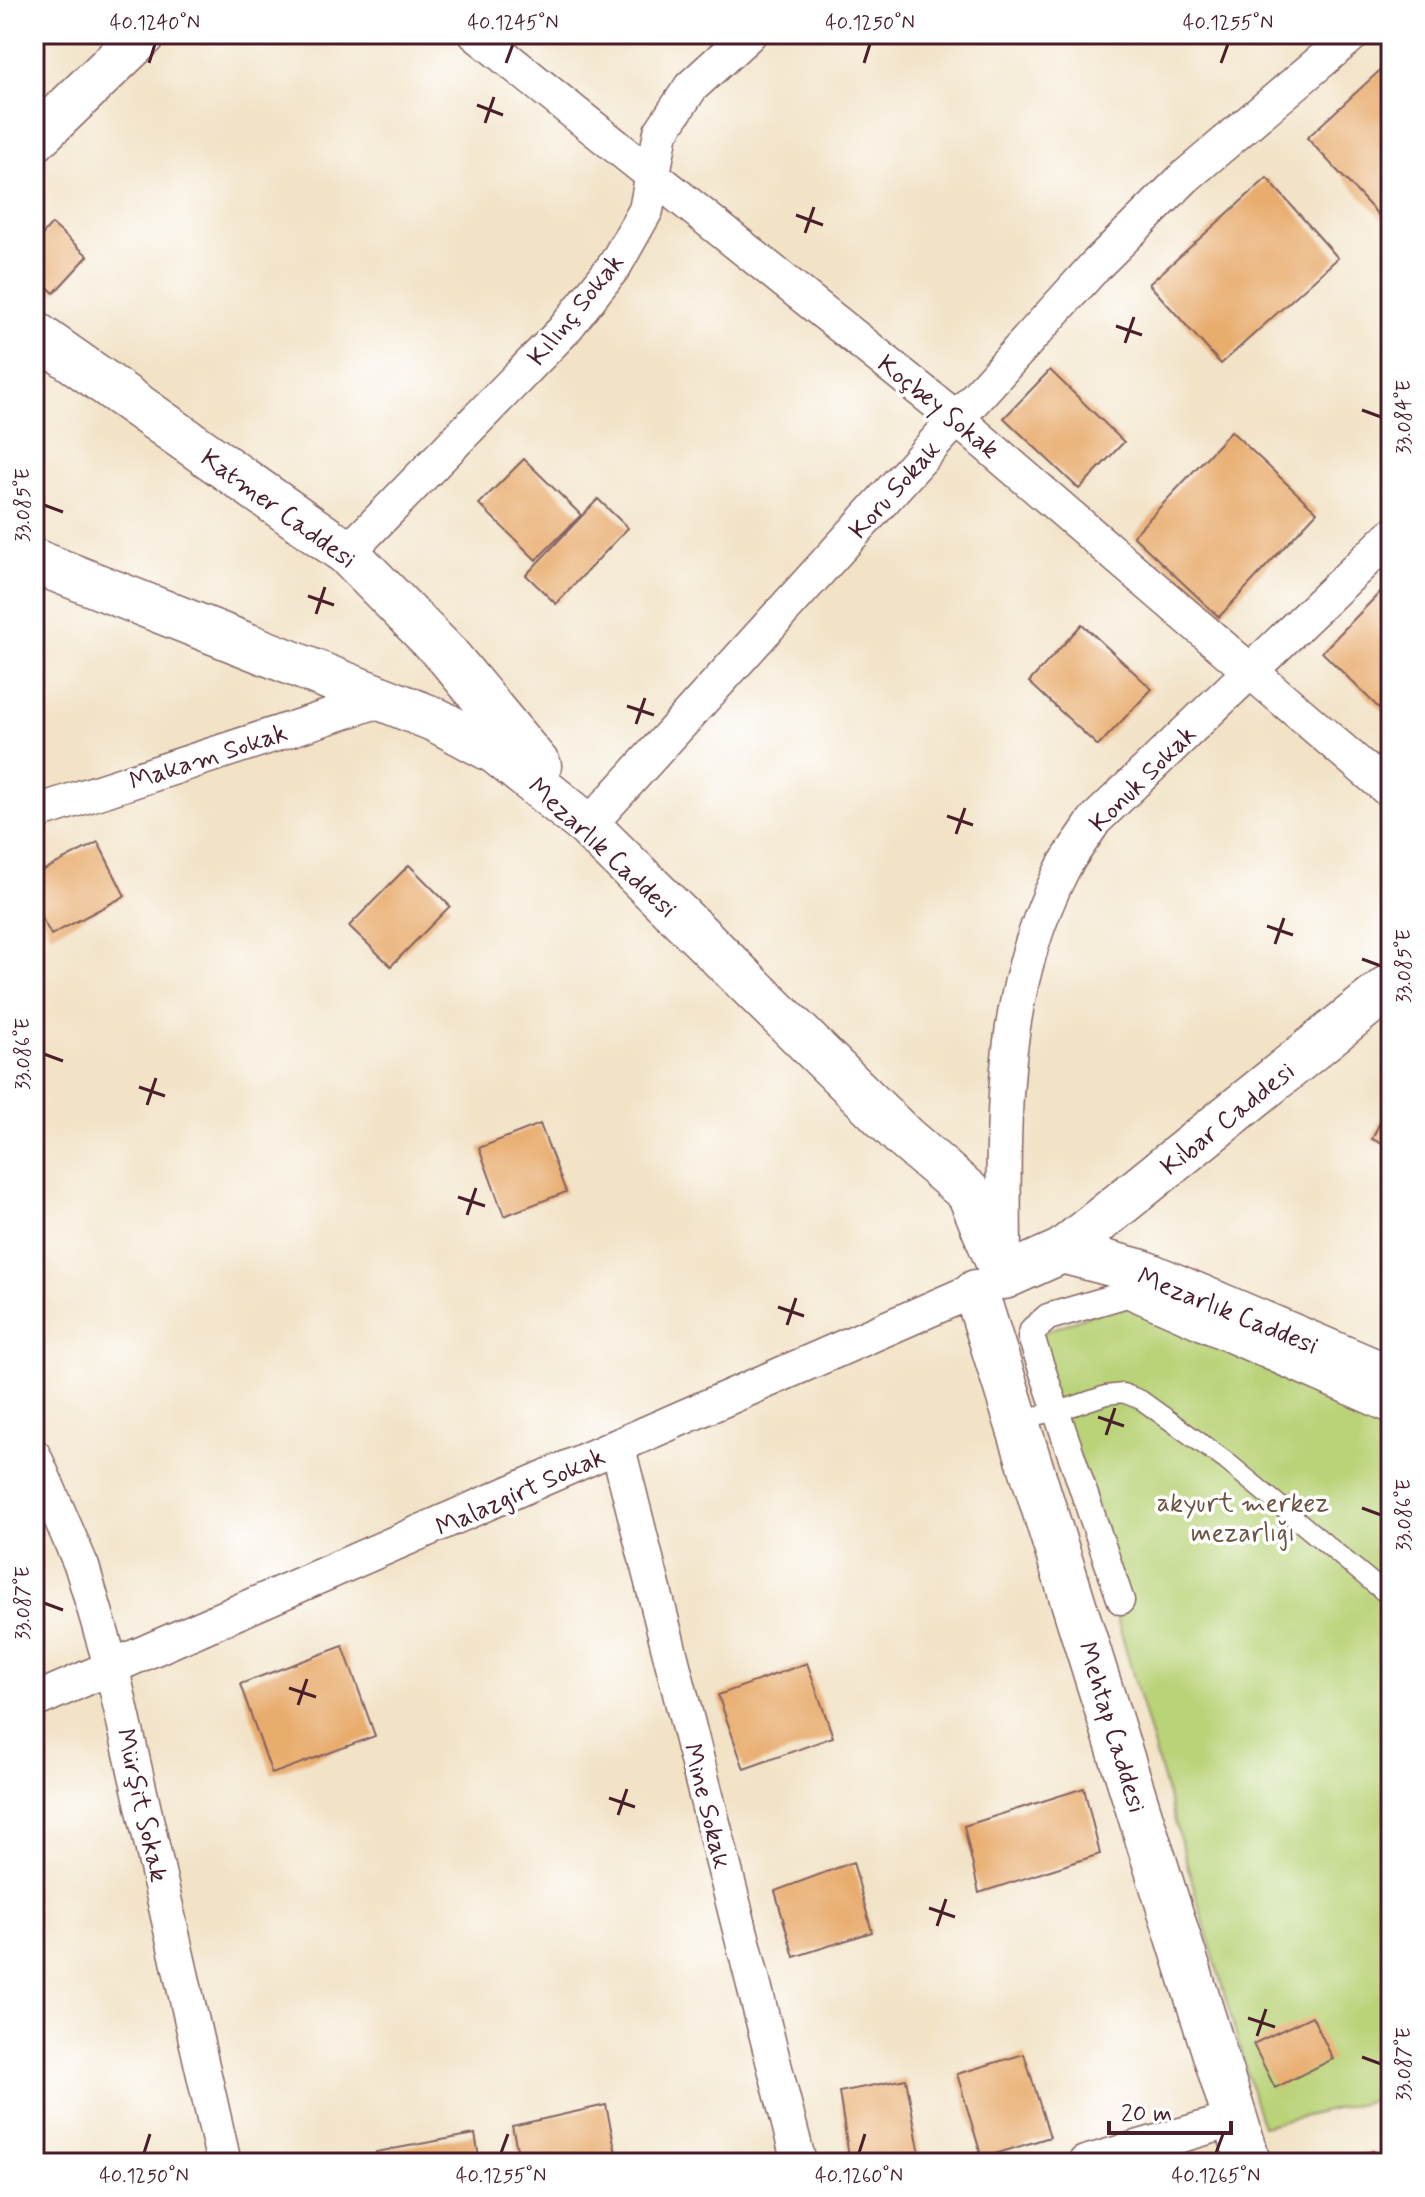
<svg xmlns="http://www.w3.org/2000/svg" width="1425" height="2197" font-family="Mynerve,sans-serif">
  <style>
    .green { fill: #b9d378; stroke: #827952; stroke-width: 2 }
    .building { fill: #e8ac6d }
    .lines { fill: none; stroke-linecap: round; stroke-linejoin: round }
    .service-casing { stroke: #856462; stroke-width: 21 }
    .pedestrian-casing { stroke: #856462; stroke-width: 29 }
    .minor-casing { stroke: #856462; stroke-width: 37 }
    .tertiary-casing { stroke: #856462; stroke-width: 47 }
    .service { stroke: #fff; stroke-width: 18 }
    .pedestrian { stroke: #fff; stroke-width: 26 }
    .minor { stroke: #fff; stroke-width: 34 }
    .tertiary { stroke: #fff; stroke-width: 44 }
    .ticks { fill: none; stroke: #4a1f2b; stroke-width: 3 }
    .labels { text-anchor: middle; stroke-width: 7; stroke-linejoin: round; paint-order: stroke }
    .street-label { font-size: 26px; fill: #4a1f2b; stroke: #fff }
    .park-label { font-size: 26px; fill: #6b5542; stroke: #fff }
    .neatline { fill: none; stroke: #4a1f2b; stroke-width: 3 }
    .ticks-label { font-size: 20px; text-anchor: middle; fill: #4a1f2b }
  </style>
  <rect width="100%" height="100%" fill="#fff"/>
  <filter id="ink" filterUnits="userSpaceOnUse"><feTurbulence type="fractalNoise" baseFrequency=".0125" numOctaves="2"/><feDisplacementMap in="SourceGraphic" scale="16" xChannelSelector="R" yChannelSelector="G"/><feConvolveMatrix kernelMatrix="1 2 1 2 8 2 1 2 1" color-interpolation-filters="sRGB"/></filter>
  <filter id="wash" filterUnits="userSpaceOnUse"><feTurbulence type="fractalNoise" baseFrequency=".006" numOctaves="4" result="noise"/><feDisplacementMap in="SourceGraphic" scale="32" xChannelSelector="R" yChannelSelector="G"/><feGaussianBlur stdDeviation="1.8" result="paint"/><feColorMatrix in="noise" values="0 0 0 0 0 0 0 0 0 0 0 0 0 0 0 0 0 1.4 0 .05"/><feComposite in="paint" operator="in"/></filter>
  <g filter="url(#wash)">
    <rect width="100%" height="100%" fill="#f2e3c7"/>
    <path class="green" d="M 1126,1301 L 1391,1416 L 1391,2096 L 1262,2126 L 1036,1335 Z"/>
    <g id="blocks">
      <path class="building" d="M 1391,60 L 1391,215 L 1384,221 L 1307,138 Z
        M 1267,178 L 1338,258 L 1221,364 L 1149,284 Z
        M 52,224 L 88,256 L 54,293 L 34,275 L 34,244 Z
        M 1050,370 L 1124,442 L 1079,489 L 1004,418 Z
        M 1231,431 L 1317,512 L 1219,617 L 1133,536 Z
        M 524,459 L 581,515 L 536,560 L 479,504 Z
        M 598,499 L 628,528 L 556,604 L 526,575 Z
        M 1391,581 L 1391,720 L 1322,652 Z
        M 1082,624 L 1152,689 L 1098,746 L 1029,682 Z
        M 98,842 L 125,896 L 51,935 L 34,903 L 34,875 Z
        M 409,865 L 450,906 L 391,966 L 349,926 Z
        M 1391,1099 L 1391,1148 L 1372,1139 Z
        M 540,1124 L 566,1192 L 504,1216 L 479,1148 Z
        M 343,1646 L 375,1736 L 272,1774 L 240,1684 Z
        M 807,1663 L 833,1737 L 744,1769 L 718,1695 Z
        M 1084,1788 L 1100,1854 L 979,1893 L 964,1826 Z
        M 853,1862 L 872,1932 L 794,1957 L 775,1891 Z
        M 1312,2016 L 1333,2059 L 1275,2088 L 1253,2044 Z
        M 1024,2054 L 1050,2137 L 982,2158 L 957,2074 Z
        M 906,2079 L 921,2160 L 850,2163 L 839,2092 Z
        M 606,2105 L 618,2163 L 520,2163 L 512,2126 Z
        M 475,2134 L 480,2163 L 378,2163 L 376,2152 Z
        M 1373,2151 L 1377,2163 L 1339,2163 L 1339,2162 Z"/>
    </g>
  </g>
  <g filter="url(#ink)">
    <use href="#blocks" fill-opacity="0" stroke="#856462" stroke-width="2"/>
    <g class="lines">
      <g class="service-casing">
        <path id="service" d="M 1016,1420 L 1059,1411 L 1106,1395 L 1123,1393 L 1141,1400 L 1226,1461 L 1391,1598"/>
      </g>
      <g class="pedestrian-casing">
        <path id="pedestrian" d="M 1121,1601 L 1031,1337 L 1033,1330 L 1048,1317 L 1127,1294 L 1391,1410"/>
      </g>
      <g class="minor-casing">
        <path id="minor" d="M 476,34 L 957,419 L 1391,792
          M 347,553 L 564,330 L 615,265 L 646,210 L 661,132 L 691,87 L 749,34
          M 34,813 L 383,699
          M 588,826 L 1095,266 L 1185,177 L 1353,34
          M 618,1448 L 799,2163
          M 34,1456 L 82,1567 L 112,1669 L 224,2163
          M 34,1701 L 1004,1277 C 1004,1136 995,1003 1061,872 C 1070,854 1084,838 1094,821 L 1391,536
          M 1085,2163 L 1236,2119"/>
      </g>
      <g class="tertiary-casing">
        <path id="tertiary" d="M 34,140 L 144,34
          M 34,333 L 347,553 L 448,656 L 539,766
          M 34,561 L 436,720 L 496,752 L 588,826 L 905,1138 L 969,1193 L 1004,1277 L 1062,1251 L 1391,985
          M 1062,1251 L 1142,1272 L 1391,1378
          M 976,1292 L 1249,2163"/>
      </g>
      <use href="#service" class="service"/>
      <use href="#pedestrian" class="pedestrian"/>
      <use href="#minor" class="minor"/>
      <use href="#tertiary" class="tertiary"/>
    </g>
  </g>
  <path class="ticks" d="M 149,63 L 155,44M 506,63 L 513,44M 864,63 L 870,44M 1221,63 L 1228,44M 477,105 L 503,115M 485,123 L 494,97M 796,215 L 823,225M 805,233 L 814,207M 1116,326 L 1142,335M 1125,343 L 1134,317M 1362,410 L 1381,417M 44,505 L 63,512M 308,596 L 334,605M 316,614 L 325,587M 627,706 L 654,715M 636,724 L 645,698M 947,816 L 973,825M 956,834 L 965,808M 1267,926 L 1293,935M 1275,944 L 1284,918M 1362,959 L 1381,966M 44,1054 L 63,1061M 139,1087 L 165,1096M 147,1105 L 156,1078M 458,1197 L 485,1206M 467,1215 L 476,1188M 778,1307 L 804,1316M 787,1325 L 796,1298M 1098,1417 L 1124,1426M 1106,1435 L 1115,1408M 1362,1508 L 1381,1515M 44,1603 L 63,1610M 289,1688 L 316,1697M 298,1705 L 307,1679M 609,1798 L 635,1807M 618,1815 L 627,1789M 929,1908 L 955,1917M 937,1926 L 946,1899M 1248,2018 L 1275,2027M 1257,2036 L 1266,2009M 1362,2057 L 1381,2064M 144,2153 L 150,2134M 501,2153 L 508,2134M 859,2153 L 865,2134M 1216,2153 L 1223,2134"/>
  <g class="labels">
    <g class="street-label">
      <text transform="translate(575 309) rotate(-51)" y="9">Kılınç Sokak</text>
      <text transform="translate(939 406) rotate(39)" y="9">Koçbey Sokak</text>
      <text transform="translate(894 489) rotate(-48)" y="9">Koru Sokak</text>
      <text transform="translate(279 508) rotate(36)" y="9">Katmer Caddesi</text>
      <text transform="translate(208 756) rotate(-18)" y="9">Makam Sokak</text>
      <text transform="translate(1142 778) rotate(-45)" y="9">Konuk Sokak</text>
      <text transform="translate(603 847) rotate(43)" y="9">Mezarlık Caddesi</text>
      <text transform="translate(1227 1118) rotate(-39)" y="9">Kibar Caddesi</text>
      <text transform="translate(1228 1310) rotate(22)" y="9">Mezarlık Caddesi</text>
      <text transform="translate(520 1491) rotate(-24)" y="9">Malazgirt Sokak</text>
      <text transform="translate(1113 1727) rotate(73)" y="9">Mehtap Caddesi</text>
      <text transform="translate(143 1805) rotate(77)" y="9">Mürşit Sokak</text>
      <text transform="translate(708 1806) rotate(76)" y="9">Mine Sokak</text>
    </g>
    <g class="park-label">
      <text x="1243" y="1511">akyurt merkez<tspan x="1243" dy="30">mezarlığı</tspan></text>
    </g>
  </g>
  <rect width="1425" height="2197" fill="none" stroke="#fff" stroke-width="88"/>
  <path d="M1109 2121v12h122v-12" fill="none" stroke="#4a1f2b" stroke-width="4"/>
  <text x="1121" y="2121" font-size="24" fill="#4a1f2b" stroke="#ffffff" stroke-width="6" paint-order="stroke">20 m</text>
  <rect x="44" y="44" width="1337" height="2109" class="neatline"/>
  <g class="ticks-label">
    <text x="155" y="29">40.1240°N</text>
    <text x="513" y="29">40.1245°N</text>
    <text x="870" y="29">40.1250°N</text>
    <text x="1228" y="29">40.1255°N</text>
    <text transform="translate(1403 417) rotate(-90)" y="7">33.084°E</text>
    <text transform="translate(22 505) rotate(-90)" y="7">33.085°E</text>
    <text transform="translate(1403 966) rotate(-90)" y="7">33.085°E</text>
    <text transform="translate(22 1054) rotate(-90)" y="7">33.086°E</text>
    <text transform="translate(1403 1515) rotate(-90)" y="7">33.086°E</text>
    <text transform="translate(22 1603) rotate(-90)" y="7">33.087°E</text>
    <text transform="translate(1403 2064) rotate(-90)" y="7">33.087°E</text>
    <text x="144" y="2182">40.1250°N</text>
    <text x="501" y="2182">40.1255°N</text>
    <text x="859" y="2182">40.1260°N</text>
    <text x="1216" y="2182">40.1265°N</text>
  </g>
</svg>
